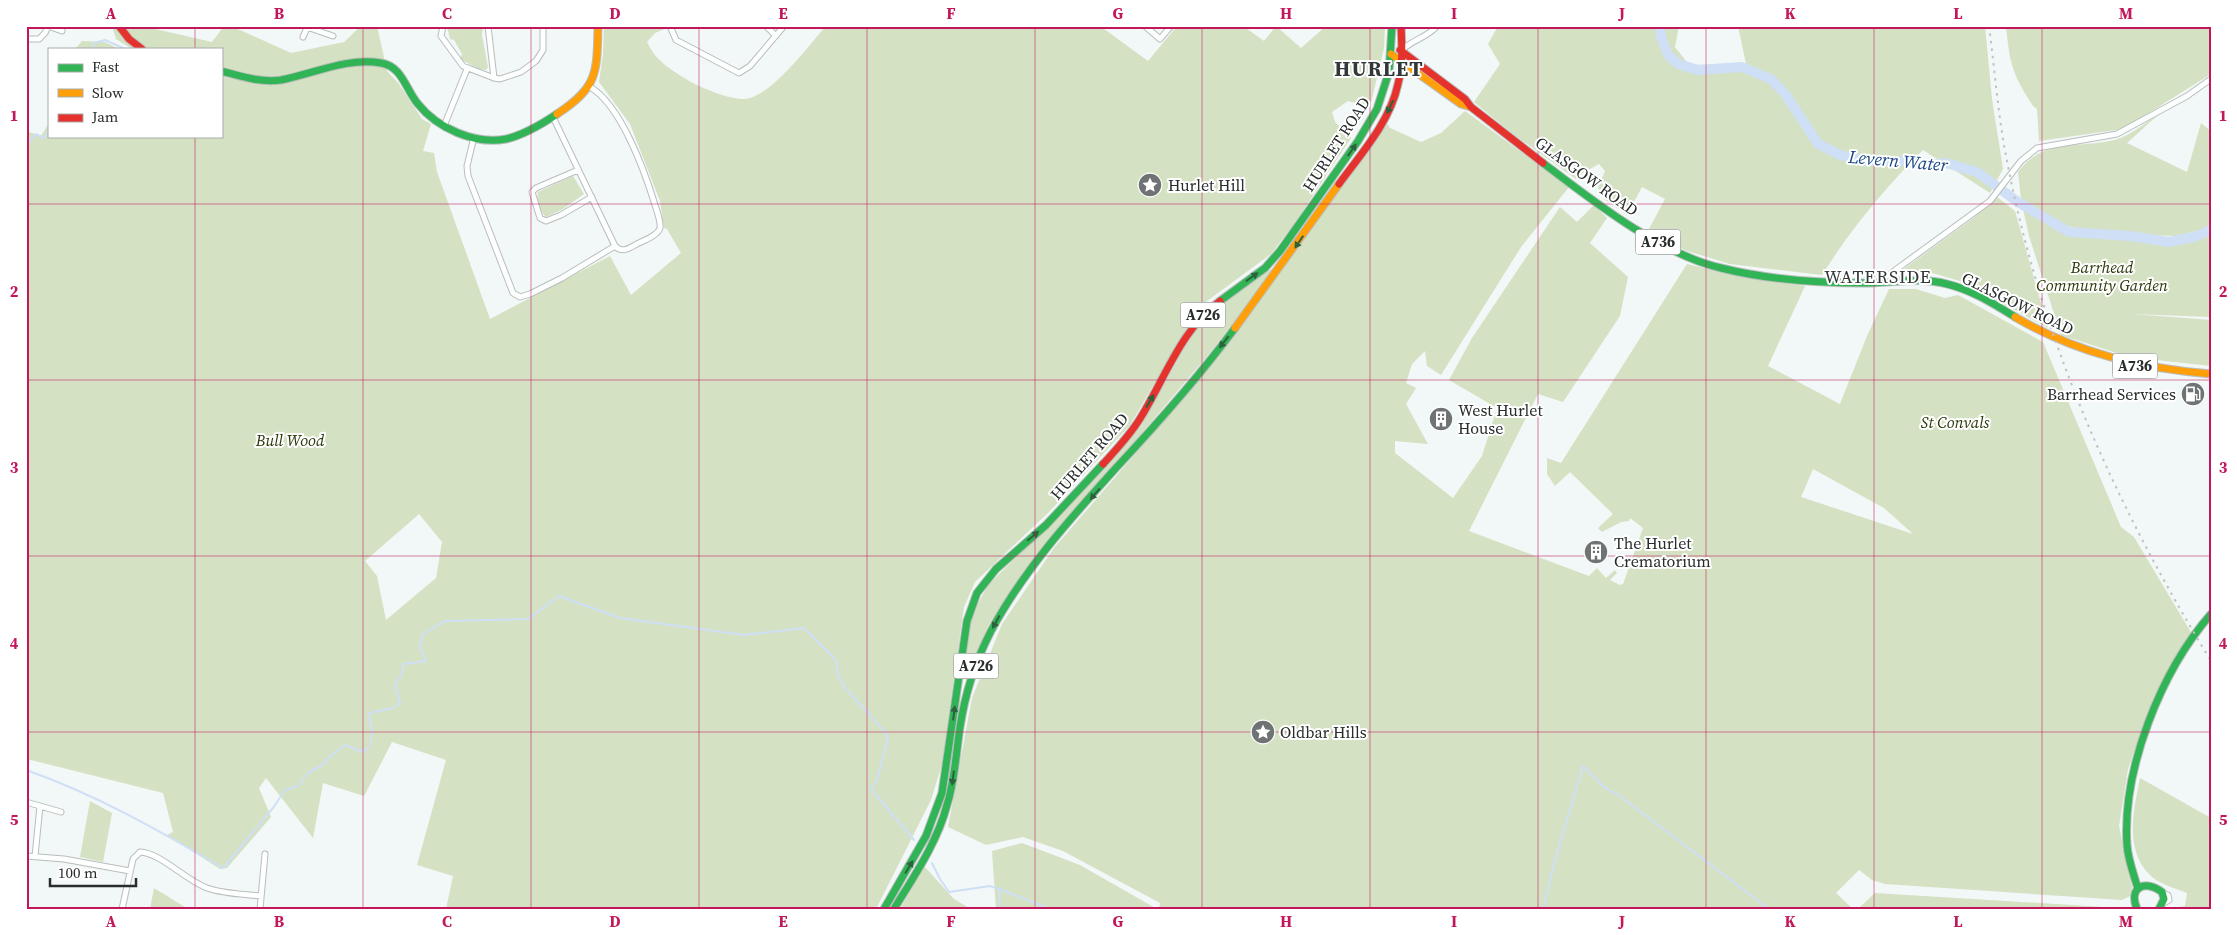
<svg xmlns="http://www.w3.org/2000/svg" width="2237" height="935" font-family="'Source Serif 4',serif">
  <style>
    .green { fill: #d4e1c2; fill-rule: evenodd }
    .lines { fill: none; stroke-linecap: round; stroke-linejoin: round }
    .stream { stroke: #cedff6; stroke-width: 2 }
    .river { stroke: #cedff6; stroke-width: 10 }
    .street-casing { stroke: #babdbd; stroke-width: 7 }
    .fast-casing { stroke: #babdbd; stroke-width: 9 }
    .slow-casing { stroke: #babdbd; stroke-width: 9 }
    .jam-casing { stroke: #babdbd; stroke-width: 9 }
    .street { stroke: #fdfefe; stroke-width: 5 }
    .fast { stroke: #30b455; stroke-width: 7 }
    .slow { stroke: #ff9f0a; stroke-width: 7 }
    .jam { stroke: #e5322d; stroke-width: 7 }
    .rail { stroke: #c1c1c1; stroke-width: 2; stroke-dasharray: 2.5 5; stroke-linecap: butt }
    .oneway { fill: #2c623c }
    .grid { fill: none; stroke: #c2185b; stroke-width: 1; stroke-opacity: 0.55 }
    .labels { text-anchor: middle; stroke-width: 4; stroke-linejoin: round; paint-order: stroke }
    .shield { fill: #fff; stroke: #696b6b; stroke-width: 1 }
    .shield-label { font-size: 15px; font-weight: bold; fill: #292c2c }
    .street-label { font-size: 16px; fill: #292c2c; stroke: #fff }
    .poi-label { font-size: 16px; fill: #292c2c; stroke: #fff; text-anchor: start }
    .park-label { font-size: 16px; font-style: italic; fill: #2b3809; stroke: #fff }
    .water-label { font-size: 18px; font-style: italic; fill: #174685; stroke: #fff }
    .neighbourhood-label { font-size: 18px; letter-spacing: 1px; fill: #313837; stroke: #fff }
    .district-label { font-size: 21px; font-weight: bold; letter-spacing: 1px; fill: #313837; stroke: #fff }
    .neatline { fill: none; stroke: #c2185b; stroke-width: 2 }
    .grid-label { font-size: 16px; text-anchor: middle; font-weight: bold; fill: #c2185b }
  </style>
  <rect width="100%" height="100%" fill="#f2f7f7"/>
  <path class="green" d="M 112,26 L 142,26 L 212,42 L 224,26 L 231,26 L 291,53 L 344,42 L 361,26 L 377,26 L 387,71 L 399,84 L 422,119 L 431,124 L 423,151 L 434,153 L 437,172 L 490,319 L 610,256 L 631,295 L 681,253 L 667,229 L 664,228 L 660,201 L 630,124 L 599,82 L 603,54 L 604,26 L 641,26 L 641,29 L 665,26 L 665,29 L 655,33 L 647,42 C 657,63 672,70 691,82 C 704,89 731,100 745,99 C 771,97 809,45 826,26 L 1100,26 L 1148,61 L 1177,26 L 1243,26 L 1264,41 L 1276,26 L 1301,48 L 1326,26 L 1385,26 L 1384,48 L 1370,107 L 1348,101 L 1332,112 L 1335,122 L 1351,138 L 1294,224 L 1271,254 L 1207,301 L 1196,313 L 1130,425 L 1049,512 L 975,582 L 964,607 L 942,764 L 931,800 L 876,909 L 446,909 L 453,876 L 417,865 L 446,760 L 392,742 L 364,796 L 323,783 L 313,838 L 266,778 L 259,788 L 271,817 L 227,868 L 220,869 L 167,835 L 173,832 L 163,793 L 31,760 L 26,761 L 26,131 L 41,136 L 49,123 L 49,136 L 221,136 L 221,49 L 132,49 L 116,39 ZM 419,514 L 442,542 L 436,578 L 386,620 L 377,576 L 365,561 Z
    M 447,26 L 483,26 L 482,35 L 488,67 L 486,70 L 479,69 L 460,59 L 462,54 L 454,40 L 450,39 Z
    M 1498,26 L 1679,26 L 1675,47 L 1689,65 L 1746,64 L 1738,26 L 1985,26 L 1992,99 L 2003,169 L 1990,193 L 1923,150 C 1884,189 1851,229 1822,275 L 1730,264 L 1684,250 L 1649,229 L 1665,199 L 1642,187 L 1627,215 L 1604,199 L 1598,188 L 1605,171 L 1599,164 L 1588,170 L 1587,169 L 1576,179 L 1513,134 L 1474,102 L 1500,64 L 1488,44 Z
    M 2006,26 L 2211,26 L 2211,74 L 2123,129 L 2039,141 L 2037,109 L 2033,106 C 2012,73 2010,65 2006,26 Z
    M 82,41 L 105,42 L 119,49 L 75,49 Z
    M 1465,111 L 1569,187 L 1521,247 L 1441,375 L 1427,366 L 1425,351 L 1412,364 L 1406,383 L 1416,388 L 1406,404 L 1428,444 L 1395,441 L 1395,453 L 1453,498 L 1482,456 L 1497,408 L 1449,380 L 1472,338 L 1560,207 L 1577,222 L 1594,205 L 1607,218 L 1590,243 L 1628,277 L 1620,316 L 1563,402 L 1538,394 L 1469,531 L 1589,576 L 1597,568 L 1606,578 L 1615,570 L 1617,573 L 1610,580 L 1620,585 L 1623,584 L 1643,528 L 1630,518 L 1629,521 L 1621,522 L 1602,532 L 1598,528 L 1613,514 L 1570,472 L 1555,486 L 1547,474 L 1547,458 L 1561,463 L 1687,264 L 1729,274 L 1805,286 L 1768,366 L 1840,404 L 1867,336 L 1889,289 L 1916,289 L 1945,298 L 1958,295 L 2043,342 L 2121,527 L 2134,537 L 2192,634 L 2147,715 L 2128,769 L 2119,826 L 2132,887 L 2130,896 L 2122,900 L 1885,884 L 1872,880 L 1859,870 L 1836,893 L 1853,909 L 1159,909 L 1160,903 L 1063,851 L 1023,837 L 986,845 L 948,827 L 972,698 L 1002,624 L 1054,548 L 1174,409 L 1386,122 L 1390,128 L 1421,142 L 1441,133 ZM 1813,469 L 1884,508 L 1913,534 L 1801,497 Z
    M 2158,115 L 2127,143 L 2187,172 L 2201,123 L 2211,131 L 2211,224 L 2201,230 L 2175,236 L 2101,233 L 2067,226 L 2021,200 L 2018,172 C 2045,136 2080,150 2118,139 C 2131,135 2146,122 2158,115 Z
    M 573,176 L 584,194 L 563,209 L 546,217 C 540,212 536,200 538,192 Z
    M 1997,197 L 2015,211 L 2048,328 L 1963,282 L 1929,272 L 1897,274 L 1972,219 Z
    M 2023,209 L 2065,233 L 2104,239 L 2185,242 L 2211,234 L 2211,317 L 2132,314 L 2211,320 L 2211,366 L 2129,357 L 2061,335 L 2029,236 Z
    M 1271,269 L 1274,271 L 1208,355 L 1021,575 L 988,626 L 971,667 L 965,665 L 972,615 L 988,585 L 1055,519 L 1141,426 L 1189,339 L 1210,311 Z
    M 2140,778 L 2211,818 L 2211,909 L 2168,909 L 2185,906 L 2187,893 C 2175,888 2158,884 2149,874 C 2124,848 2134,809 2140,778 Z
    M 90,801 L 112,813 L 103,862 L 80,857 Z
    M 1022,843 L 1080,865 L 1157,909 L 996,909 L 992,851 Z
    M 924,866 L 954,899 L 971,909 L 900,909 Z
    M 154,888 L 188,909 L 150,909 Z
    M 1875,893 L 2120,908 L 1858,909 Z"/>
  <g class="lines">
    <path class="stream" d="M 92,49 L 94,43 L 105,40 L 125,49
      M 26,145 L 36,134 L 44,138 L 49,131
      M 26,770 C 95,794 160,831 223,868 L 273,808 L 285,790 L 298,786 L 309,772 L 324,764 L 329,757 L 345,745 L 363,752 C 375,745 373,727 368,716 L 370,713 L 393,708 L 400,703 L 395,684 L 402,674 L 403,664 L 426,661 L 420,647 L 423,634 L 445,621 L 528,619 L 559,596 L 620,618 L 744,635 L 804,628 L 836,660 L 838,675 L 845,688 L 886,733 L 888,738 L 877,780 L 871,789 L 914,840
      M 932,863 L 940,879 L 949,892 L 990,886 L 999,889 L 1000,909
      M 999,889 L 1050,909
      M 1543,909 L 1555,860 L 1583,766 L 1604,787 L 1620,796 L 1769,909"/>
    <path class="river" d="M 1660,26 L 1661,37 L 1668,55 L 1678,64 L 1698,70 L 1742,67 L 1771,79 L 1786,95 L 1818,144 L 1840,155 L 1866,161 L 1903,161 L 1930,165 L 1946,163 L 1977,172 L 2018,202 L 2069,232 L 2130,236 L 2169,242 L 2194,237 L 2211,230"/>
    <g class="street-casing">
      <path id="street" d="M 48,26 L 62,31
        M 304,26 L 333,36
        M 443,26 L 441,36 L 463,66 L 494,78 L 500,79 L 521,72 L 536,61 L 543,50 L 543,26
        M 488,26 L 494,78
        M 670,26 L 676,40 L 739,73 L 750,66 L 784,26
        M 766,26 L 776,36
        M 1145,26 L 1160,39 L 1171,26
        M 303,37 L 307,28
        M 26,39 L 39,39 L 45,33 L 48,26
        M 1402,50 C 1412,40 1428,37 1437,26
        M 590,87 C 621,105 645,172 655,205 C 657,211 661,222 660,228 C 658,236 642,241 635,245 C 628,249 622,253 615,246
        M 553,117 L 615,246
        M 444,126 L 467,69
        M 474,137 L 467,166 L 468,176 L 513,293 L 520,297 L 530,294 L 562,278 L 615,246
        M 578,170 L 536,188 L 532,192 L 540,218 L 546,221 L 561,215 L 592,197
        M 1883,282 L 1894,271 L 1990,201 L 2021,161 L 2037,148 L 2117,134 L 2187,96 L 2211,79
        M 26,802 L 61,812
        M 26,856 L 64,859 L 130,871
        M 35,856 L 40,806
        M 2162,893 L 2168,895 L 2169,900 L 2162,904
        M 122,909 L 133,859 L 140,852 C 161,853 185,880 207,888 C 224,894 243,894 261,896
        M 260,909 L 265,854"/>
    </g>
    <g class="fast-casing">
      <path id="fast" d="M 221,71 C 240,76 260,83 281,80 C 313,74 347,57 381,63 C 402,66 406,90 418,104 C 437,128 475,145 506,139 C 524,135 542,124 557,114
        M 1543,163 C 1593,201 1660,254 1721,268 C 1765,279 1820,283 1864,283 C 1892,283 1920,277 1947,284 C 1972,290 1994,304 2015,317
        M 1220,301 L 1265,268 L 1280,251 L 1358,141 L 1377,109 L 1389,72 L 1392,26
        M 2138,889 C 2134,875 2128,860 2127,845 C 2122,769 2161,671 2211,614
        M 884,909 L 926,836 L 942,793 L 967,621 L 977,593 L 996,569 L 1046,525 L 1103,464
        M 894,909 C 914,876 937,843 947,805 C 955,780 956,753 960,727 C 965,694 976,660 991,631 C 1023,571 1070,519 1115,469 C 1157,424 1198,378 1235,328
        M 2137,909 C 2128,887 2145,879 2162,892 L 2164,899 L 2159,909"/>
    </g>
    <g class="slow-casing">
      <path id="slow" d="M 1391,54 L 1461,104 L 1471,107
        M 557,114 C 598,87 597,73 598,26
        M 2015,317 C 2077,353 2140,368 2211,374
        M 1235,328 L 1339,184"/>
    </g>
    <g class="jam-casing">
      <path id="jam" d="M 119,26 L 129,39 L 142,49
        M 1400,50 L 1465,99 L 1471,107 L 1543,163
        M 1339,184 C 1361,154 1390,122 1398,84 C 1403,65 1402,45 1401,26
        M 1103,464 C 1116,450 1131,434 1141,417 C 1165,378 1182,328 1220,301"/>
    </g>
    <use href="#street" class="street"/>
    <use href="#fast" class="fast"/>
    <use href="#slow" class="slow"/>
    <use href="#jam" class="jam"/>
    <path class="rail" d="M 1989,26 C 1995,71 1998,117 2007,161 C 2042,343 2115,504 2211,661"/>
  </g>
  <defs><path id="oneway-solid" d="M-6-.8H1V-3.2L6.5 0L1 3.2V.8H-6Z" transform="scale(1.25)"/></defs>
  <g class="oneway">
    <use href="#oneway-solid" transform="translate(1390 107) rotate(116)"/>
    <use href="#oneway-solid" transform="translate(1352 150) rotate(-55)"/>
    <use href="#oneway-solid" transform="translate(1299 242) rotate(124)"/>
    <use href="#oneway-solid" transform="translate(1252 277) rotate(-36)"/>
    <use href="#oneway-solid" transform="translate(1224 342) rotate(128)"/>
    <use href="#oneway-solid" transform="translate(1150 401) rotate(-60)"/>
    <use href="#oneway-solid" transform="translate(1095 494) rotate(131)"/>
    <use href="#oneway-solid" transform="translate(1033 536) rotate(-40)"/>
    <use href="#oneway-solid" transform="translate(996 622) rotate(119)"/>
    <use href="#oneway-solid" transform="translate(954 713) rotate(-83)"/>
    <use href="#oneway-solid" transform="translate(953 778) rotate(97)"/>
    <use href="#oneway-solid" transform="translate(909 867) rotate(-59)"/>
  </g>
  <path class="grid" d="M 195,26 L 195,49M 363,26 L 363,909M 531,26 L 531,909M 699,26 L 699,909M 867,26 L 867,909M 1035,26 L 1035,909M 1202,26 L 1202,909M 1370,26 L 1370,909M 1538,26 L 1538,909M 1706,26 L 1706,909M 1874,26 L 1874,909M 2042,26 L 2042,909M 195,136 L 195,909M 26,204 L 2211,204M 26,380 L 2211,380M 26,556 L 2211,556M 26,732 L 2211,732"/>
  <defs>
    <g id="sight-disc" transform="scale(1.25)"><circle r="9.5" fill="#6f7373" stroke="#fff"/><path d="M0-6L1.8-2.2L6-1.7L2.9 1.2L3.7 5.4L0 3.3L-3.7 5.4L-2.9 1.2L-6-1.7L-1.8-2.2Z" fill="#fff"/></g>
    <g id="fuel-disc" transform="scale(1.25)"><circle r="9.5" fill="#6f7373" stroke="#fff"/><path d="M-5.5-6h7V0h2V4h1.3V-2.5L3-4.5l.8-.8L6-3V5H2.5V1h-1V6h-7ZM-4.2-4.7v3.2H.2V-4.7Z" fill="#fff"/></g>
    <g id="building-disc" transform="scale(1.25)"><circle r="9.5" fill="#6f7373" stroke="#fff"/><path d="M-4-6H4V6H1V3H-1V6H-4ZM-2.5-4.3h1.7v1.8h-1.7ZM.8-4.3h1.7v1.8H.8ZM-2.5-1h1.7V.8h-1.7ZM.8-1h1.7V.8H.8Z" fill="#fff"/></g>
  </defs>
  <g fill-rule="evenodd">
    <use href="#sight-disc" x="1150" y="185"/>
    <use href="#fuel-disc" x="2193" y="394"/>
    <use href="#building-disc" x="1441" y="419"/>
    <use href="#building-disc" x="1596" y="552"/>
    <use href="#sight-disc" x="1263" y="732"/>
  </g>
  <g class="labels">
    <g class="shield">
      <rect x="1635.5" y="229.5" width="45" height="25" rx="4"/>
      <rect x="1180.5" y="302.5" width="45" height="25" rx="4"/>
      <rect x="2112.5" y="353.5" width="45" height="25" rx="4"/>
      <rect x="953.5" y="653.5" width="45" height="25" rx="4"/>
    </g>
    <g class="shield-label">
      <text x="1658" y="247">A736</text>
      <text x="1203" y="320">A726</text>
      <text x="2135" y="371">A736</text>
      <text x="976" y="671">A726</text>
    </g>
    <g class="street-label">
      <text transform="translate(1336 144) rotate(-57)" y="6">HURLET ROAD</text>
      <text transform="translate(1587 176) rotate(36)" y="6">GLASGOW ROAD</text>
      <text transform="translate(2018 303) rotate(26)" y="6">GLASGOW ROAD</text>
      <text transform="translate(1089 456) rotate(-49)" y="6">HURLET ROAD</text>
    </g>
    <g class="poi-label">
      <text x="1168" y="191">Hurlet Hill</text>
      <text x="2176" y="400" text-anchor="end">Barrhead Services</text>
      <text x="1458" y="416">West Hurlet<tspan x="1458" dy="18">House</tspan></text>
      <text x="1614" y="549">The Hurlet<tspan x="1614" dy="18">Crematorium</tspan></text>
      <text x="1280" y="738">Oldbar Hills</text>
    </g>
    <g class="park-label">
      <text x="2102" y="273">Barrhead<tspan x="2102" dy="18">Community Garden</tspan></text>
      <text x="1955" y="428">St Convals</text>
      <text x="290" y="446">Bull Wood</text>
    </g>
    <g class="water-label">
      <text transform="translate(1898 161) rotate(5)" y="6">Levern Water</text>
    </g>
    <g class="neighbourhood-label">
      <text x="1878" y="283">WATERSIDE</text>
    </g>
    <g class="district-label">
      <text x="1379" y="76">HURLET</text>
    </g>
  </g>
  <rect width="2237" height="935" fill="none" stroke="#ffffff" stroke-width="55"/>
  <rect x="48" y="48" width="175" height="90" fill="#ffffff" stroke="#a9abab"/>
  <rect x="58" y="64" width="25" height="8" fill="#30b455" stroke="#a9abab"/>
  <text x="92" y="72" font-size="15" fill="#292c2c">Fast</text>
  <rect x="58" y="89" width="25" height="8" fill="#ff9f0a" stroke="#a9abab"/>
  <text x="92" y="98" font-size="15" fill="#292c2c">Slow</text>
  <rect x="58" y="114" width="25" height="8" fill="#e5322d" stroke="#a9abab"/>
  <text x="92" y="122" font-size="15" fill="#292c2c">Jam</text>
  <path d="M50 878v8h86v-8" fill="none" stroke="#292c2c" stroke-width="2.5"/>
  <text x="58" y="878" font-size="15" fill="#292c2c" stroke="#ffffff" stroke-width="4" paint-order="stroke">100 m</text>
  <rect x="28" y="28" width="2182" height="880" class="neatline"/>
  <g class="grid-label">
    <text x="111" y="19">A</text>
    <text x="279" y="19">B</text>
    <text x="447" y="19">C</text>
    <text x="615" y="19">D</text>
    <text x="783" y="19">E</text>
    <text x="951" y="19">F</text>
    <text x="1118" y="19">G</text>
    <text x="1286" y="19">H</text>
    <text x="1454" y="19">I</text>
    <text x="1622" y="19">J</text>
    <text x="1790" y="19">K</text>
    <text x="1958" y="19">L</text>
    <text x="2126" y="19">M</text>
    <text x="14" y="121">1</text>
    <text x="2223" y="121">1</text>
    <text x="14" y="297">2</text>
    <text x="2223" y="297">2</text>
    <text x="14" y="473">3</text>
    <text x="2223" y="473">3</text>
    <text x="14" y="649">4</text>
    <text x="2223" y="649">4</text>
    <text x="14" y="825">5</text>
    <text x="2223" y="825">5</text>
    <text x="111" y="927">A</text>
    <text x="279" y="927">B</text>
    <text x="447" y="927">C</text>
    <text x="615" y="927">D</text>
    <text x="783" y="927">E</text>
    <text x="951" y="927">F</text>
    <text x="1118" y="927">G</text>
    <text x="1286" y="927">H</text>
    <text x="1454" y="927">I</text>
    <text x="1622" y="927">J</text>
    <text x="1790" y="927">K</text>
    <text x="1958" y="927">L</text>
    <text x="2126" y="927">M</text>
  </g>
</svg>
